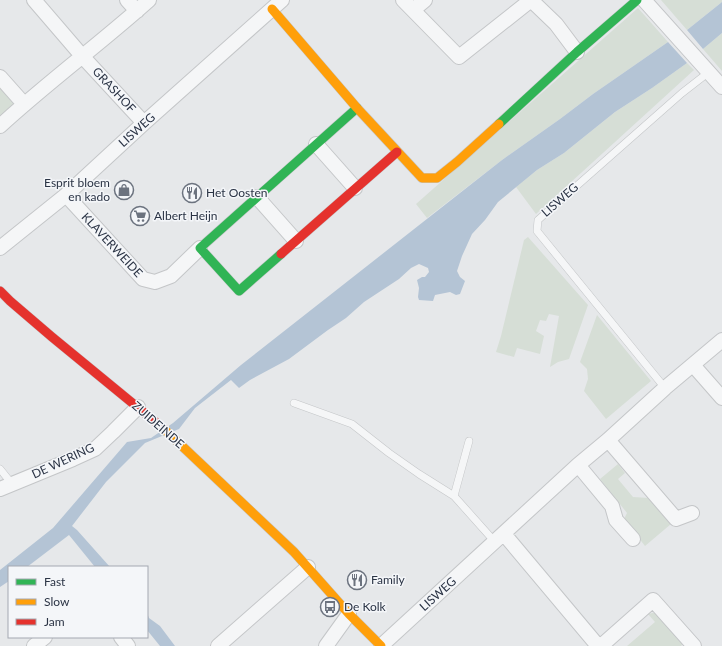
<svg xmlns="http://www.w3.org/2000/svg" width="722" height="646" font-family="Lato,sans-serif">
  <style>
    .green { fill: #d6ded6 }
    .water { fill: #b4c4d5 }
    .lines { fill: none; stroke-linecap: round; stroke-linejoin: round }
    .lane-casing { stroke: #c4c6c8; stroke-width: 8 }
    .street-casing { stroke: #c4c6c8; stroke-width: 16 }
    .fast-casing { stroke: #c4c6c8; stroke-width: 10 }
    .slow-casing { stroke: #c4c6c8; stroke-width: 10 }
    .jam-casing { stroke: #c4c6c8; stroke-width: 10 }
    .lane { stroke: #f5f6f7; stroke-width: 7 }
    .street { stroke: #f5f6f7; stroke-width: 14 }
    .fast { stroke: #30b455; stroke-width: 9 }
    .slow { stroke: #ff9f0a; stroke-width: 9 }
    .jam { stroke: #e5322d; stroke-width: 9 }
    .labels { text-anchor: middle; stroke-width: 3; stroke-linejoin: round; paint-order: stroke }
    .street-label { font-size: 12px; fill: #2b3445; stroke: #f4f6f9 }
    .poi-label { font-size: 12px; fill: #2b3445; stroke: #f4f6f9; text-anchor: start }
  </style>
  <rect width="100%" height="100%" fill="#e6e8ea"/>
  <path class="green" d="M 661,0 L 722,0 L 722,2 L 687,30 Z
    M 638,8 L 668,42 L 593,94 L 560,119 L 502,160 L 427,218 L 416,204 Z
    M 722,33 L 722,71 L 703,49 Z
    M 687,63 L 694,70 L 536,214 L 516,187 L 537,170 L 564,153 L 615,112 L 652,88 Z
    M 0,88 L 15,105 L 0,118 Z
    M 528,237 L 588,305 L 569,359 L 558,362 L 550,367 L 559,316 L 549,314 L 546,321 L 540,320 L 536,331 L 544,336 L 540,354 L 517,348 L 514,357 L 496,352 L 501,336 L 524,240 Z
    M 597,315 L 651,381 L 606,419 L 584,391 L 588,379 L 587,369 L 580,362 Z
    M 618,464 L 625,473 L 618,479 L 633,497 L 649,498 L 671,524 L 645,546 L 624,519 L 627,513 L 600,479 Z
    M 657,612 L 685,642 L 681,646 L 627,646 L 655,622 L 648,614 Z"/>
  <path class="water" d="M 722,2 L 722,33 L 703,49 L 687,30 Z
    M 668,42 L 687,63 L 652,88 L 615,112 L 564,153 L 537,170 L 498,202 L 485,220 L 472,234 L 462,256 L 457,271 L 460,277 L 465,281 L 460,294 L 456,295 L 450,292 L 435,295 L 433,301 L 419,300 L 418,297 L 419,288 L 417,280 L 422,277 L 425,277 L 429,272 L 428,268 L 419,264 L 411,268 L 399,279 L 364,302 L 346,318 L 328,330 L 289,359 L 250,380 L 239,388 L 231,380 L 195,408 L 179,429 L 145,443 L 106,482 L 72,526 L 77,530 L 110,567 L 95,567 L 69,535 L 27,567 L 9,567 L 9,581 L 0,587 L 0,570 L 53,528 L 127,442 L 151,438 L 173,423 L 241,365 L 502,160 L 560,119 L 593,94 Z
    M 147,613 L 149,618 L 160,626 L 175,646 L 160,646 L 147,630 Z"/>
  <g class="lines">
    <g class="lane-casing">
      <path id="lane" d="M 665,388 L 537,231 L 538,220 L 682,93 L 709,72
        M 294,403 L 352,424 L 389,453 L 419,474 L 454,496 L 495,542
        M 0,469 L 12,484
        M 454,496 L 469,441"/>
    </g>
    <g class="street-casing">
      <path id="street" d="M 34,0 L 83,57 L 144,123
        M 127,0 L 137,11
        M 403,0 L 459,57 L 531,0
        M 531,0 L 556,24 L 577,52
        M 644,0 L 722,87
        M 413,10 L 425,0
        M 0,77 L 24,104
        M 0,126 C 48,82 101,43 149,0
        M 316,144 L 355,188
        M 66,195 L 143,279 L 155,282 L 171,276 L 200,248
        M 257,197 L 296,241
        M 0,248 L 66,195 L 144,123 L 282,0
        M 693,365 L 722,398
        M 608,440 L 676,519 L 692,513
        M 578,465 L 612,506 L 616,520 L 633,539
        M 0,489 L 73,459 L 95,449 L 113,432 L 138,407
        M 504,534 L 598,646
        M 121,637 L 128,646
        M 34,646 L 45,637
        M 218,646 L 308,567
        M 326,646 L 349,614
        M 381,646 L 578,465 L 608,440 L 665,388 L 722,340
        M 601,646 L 653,600 L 694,646"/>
    </g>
    <g class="fast-casing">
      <path id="fast" d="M 499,124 L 577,52 L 637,0
        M 281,254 L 239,291 L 200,248 L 357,108"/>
    </g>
    <g class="slow-casing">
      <path id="slow" d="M 272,9 L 357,108 L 422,178 L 437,178 L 457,162 L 499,124
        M 164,429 L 294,552 L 349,614 L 381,646"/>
    </g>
    <g class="jam-casing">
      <path id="jam" d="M 281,254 L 397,152
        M 0,291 L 10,301 L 52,337 L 164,429"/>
    </g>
    <use href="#lane" class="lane"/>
    <use href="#street" class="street"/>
    <use href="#fast" class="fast"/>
    <use href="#slow" class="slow"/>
    <use href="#jam" class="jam"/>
  </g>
  <defs>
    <g id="shop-ring" transform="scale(1)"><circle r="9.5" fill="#f4f6f9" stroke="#6c737f" stroke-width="1.5"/><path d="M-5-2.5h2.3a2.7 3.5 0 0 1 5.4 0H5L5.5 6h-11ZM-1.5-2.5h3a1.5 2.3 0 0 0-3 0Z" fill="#6c737f"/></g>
    <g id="restaurant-ring" transform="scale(1)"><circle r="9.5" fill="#f4f6f9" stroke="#6c737f" stroke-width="1.5"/><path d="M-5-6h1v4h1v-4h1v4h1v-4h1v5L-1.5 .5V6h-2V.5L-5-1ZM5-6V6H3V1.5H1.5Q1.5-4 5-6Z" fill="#6c737f"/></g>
    <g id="supermarket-ring" transform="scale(1)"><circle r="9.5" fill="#f4f6f9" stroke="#6c737f" stroke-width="1.5"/><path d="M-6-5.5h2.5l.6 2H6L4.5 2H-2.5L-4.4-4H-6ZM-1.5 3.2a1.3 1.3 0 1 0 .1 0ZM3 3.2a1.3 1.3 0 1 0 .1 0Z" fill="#6c737f"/></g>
    <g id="bus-ring" transform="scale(1)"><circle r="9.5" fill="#f4f6f9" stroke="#6c737f" stroke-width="1.5"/><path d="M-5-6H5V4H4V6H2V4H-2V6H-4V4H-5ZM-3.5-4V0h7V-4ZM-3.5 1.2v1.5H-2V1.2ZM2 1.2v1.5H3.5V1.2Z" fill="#6c737f"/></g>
  </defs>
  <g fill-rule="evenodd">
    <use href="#shop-ring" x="124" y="190"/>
    <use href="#restaurant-ring" x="192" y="193"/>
    <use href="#supermarket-ring" x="140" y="216"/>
    <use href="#restaurant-ring" x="357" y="580"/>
    <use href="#bus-ring" x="330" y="607"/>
  </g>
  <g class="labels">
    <g class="street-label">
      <text transform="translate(114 90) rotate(47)" y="4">GRASHOF</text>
      <text transform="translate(137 130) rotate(-42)" y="4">LISWEG</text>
      <text transform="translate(560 200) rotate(-41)" y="4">LISWEG</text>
      <text transform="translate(112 245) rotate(47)" y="4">KLAVERWEIDE</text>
      <text transform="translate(158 425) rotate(41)" y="4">ZUIDEINDE</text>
      <text transform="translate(63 461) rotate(-25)" y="4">DE WERING</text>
      <text transform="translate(438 594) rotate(-42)" y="4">LISWEG</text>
    </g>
    <g class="poi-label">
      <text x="110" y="187" text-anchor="end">Esprit bloem<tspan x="110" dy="14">en kado</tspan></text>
      <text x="206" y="197">Het Oosten</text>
      <text x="154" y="220">Albert Heijn</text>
      <text x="371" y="584">Family</text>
      <text x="344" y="611">De Kolk</text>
    </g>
  </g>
  <rect x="8" y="566" width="140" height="72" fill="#f4f6f9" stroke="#a4a8b1"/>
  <rect x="16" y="579" width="20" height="6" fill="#30b455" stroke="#a4a8b1"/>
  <text x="44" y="586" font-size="12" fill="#2b3445">Fast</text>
  <rect x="16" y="599" width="20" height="6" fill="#ff9f0a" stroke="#a4a8b1"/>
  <text x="44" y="606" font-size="12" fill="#2b3445">Slow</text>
  <rect x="16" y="619" width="20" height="6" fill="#e5322d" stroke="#a4a8b1"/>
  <text x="44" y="626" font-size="12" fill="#2b3445">Jam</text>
</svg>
